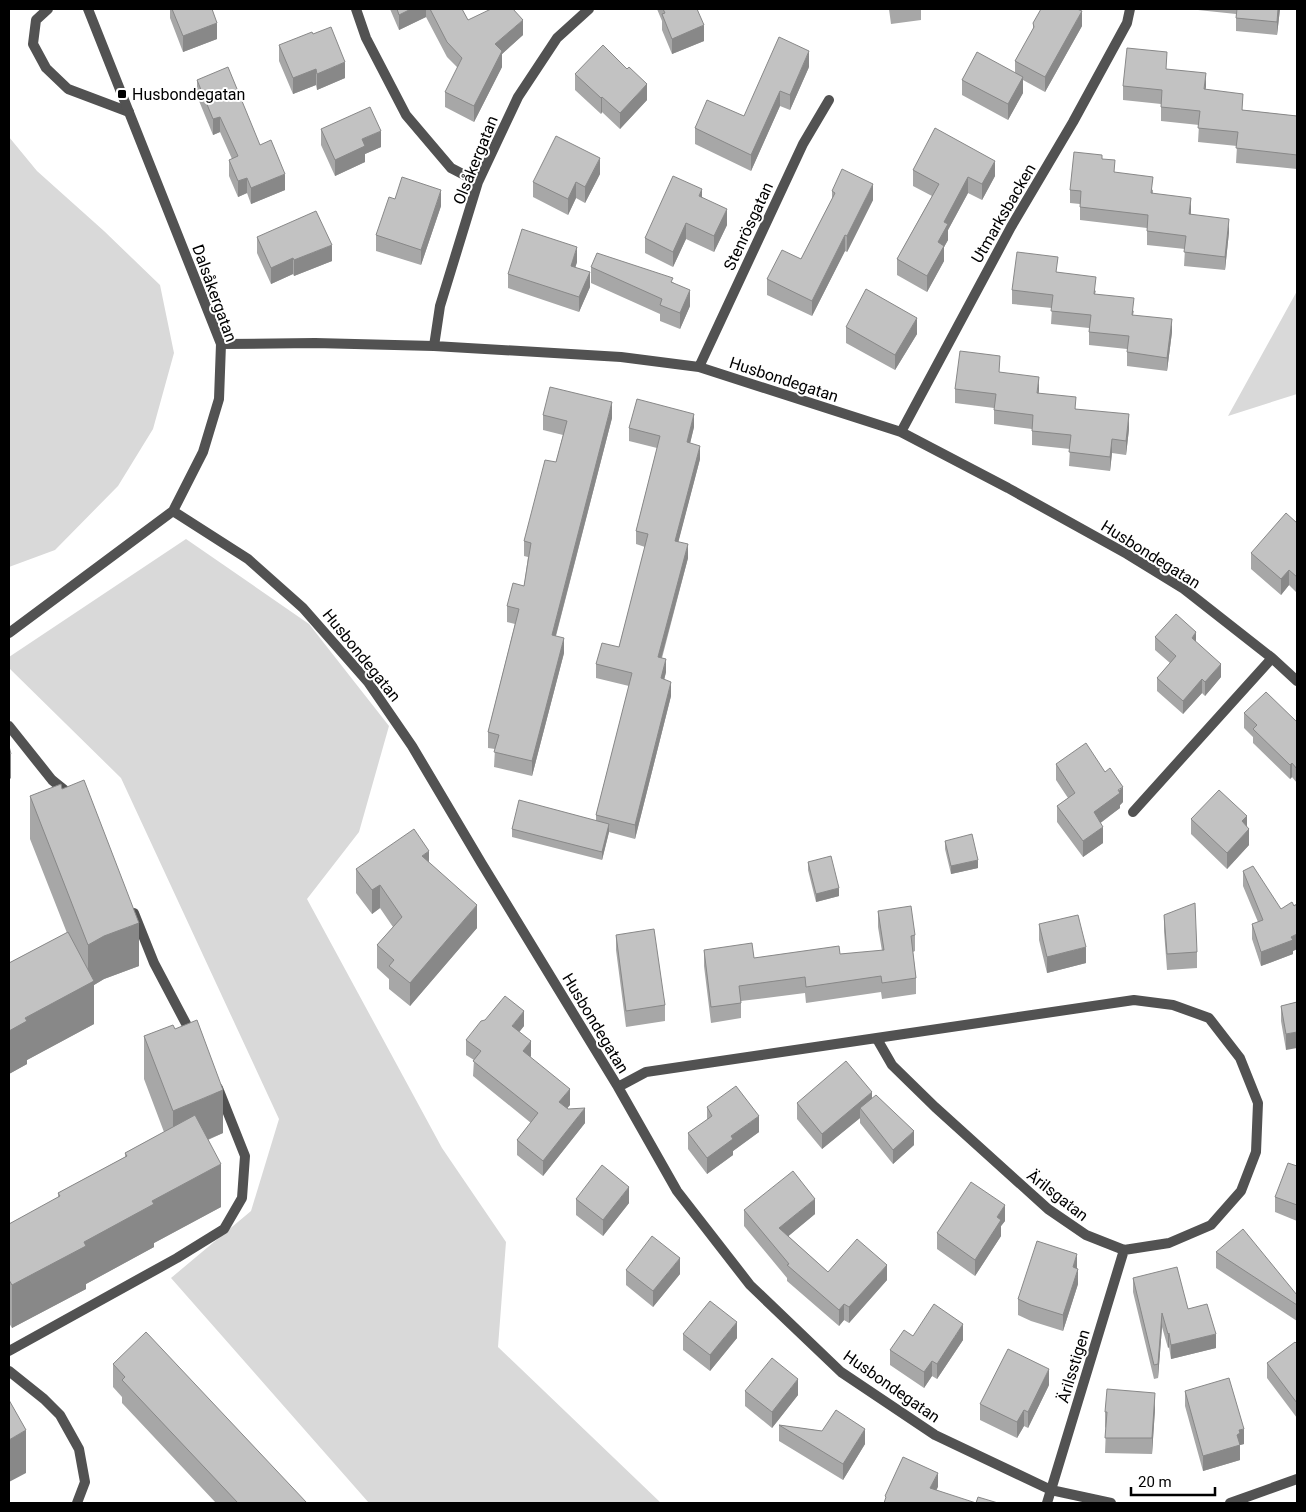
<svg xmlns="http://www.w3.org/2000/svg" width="1306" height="1512" font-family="Roboto,sans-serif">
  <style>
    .green { fill: #d9d9d9 }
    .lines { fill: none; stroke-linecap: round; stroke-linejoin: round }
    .lane { stroke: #525252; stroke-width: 10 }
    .street { stroke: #525252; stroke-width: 10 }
    .wall { fill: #a7a7a7 }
    .shaded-wall { fill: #888 }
    .building { fill: #c2c2c2; stroke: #888 }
    .poi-dot { fill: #000; stroke: #fff; stroke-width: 2 }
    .labels { text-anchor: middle; stroke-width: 4; stroke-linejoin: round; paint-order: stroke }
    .poi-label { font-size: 16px; fill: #000; stroke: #fff; text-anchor: start }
    .street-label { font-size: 16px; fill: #000; stroke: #fff }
  </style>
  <rect width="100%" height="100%" fill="#fff"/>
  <path class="green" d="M 9,137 L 37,171 L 104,231 L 160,285 L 174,353 L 153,429 L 118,486 L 55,550 L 9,567 Z
    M 1297,291 L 1297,394 L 1228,416 Z
    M 186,539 L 309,624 L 389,726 L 359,832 L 307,899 L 442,1148 L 506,1242 L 498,1347 L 661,1503 L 369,1503 L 171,1278 L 251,1211 L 279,1119 L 121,778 L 9,668 L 9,657 Z"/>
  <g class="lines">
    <path class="lane" d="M 48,9 L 36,20 L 33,44 L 46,68 L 68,89 L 129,112
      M 9,726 L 52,780 L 73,797
      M 134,913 L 154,963 L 192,1035
      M 9,1351 L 177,1258 L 224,1229 L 242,1198 L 245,1156 L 218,1088"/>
    <path class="street" d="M 356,9 L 366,38 L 406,115 L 451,168 L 478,182
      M 221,344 L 315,343 L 434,346 L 621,357 L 699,367 L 901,432 L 1008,488 L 1127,554 L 1184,589 L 1272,658 L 1297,681
      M 434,346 L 440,306 L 478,182 L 518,97 L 557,38 L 589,9
      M 699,367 L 803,144 L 829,100
      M 901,432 L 1011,227 L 1073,122 L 1127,23 L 1130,9
      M 173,511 L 248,559 L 303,608 L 368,682 L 412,746 L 482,864 L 618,1087 L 677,1191 L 750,1285 L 841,1372 L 935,1435 L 1051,1490 L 1111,1503
      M 9,633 L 173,511 L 203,452 L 219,399 L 221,344 L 88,9
      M 1133,812 L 1272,658
      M 618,1087 L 646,1072 L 1134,1000 L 1173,1005 L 1209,1018 L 1240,1058 L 1258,1103 L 1256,1152 L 1241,1191 L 1211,1225 L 1169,1243 L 1124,1250 L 1086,1235 L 1048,1209 L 935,1107 L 892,1065 L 877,1039
      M 9,1371 L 44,1399 L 60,1415 L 79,1449 L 85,1482 L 77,1503
      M 1047,1503 L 1124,1250
      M 1230,1503 L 1297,1479"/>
  </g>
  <path class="wall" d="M 170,9 L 212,9 L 217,39 L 183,52 L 170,18 Z
    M 390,9 L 462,9 L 468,20 L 523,35 L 502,54 L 502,67 L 474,122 L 445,107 L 445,92 L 458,68 L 447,57 L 426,17 L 399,30 Z
    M 657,9 L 697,9 L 704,41 L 672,54 L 662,30 L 662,21 Z
    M 889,9 L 921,9 L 921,20 L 891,24 Z
    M 1198,9 L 1280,9 L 1277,35 L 1236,31 L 1236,14 L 1198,10 Z
    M 1033,23 L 1082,26 L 1045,92 L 1023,80 L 1023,93 L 1008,120 L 962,95 L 962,80 L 1015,73 L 1015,61 L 1033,30 Z
    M 279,45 L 345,78 L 317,90 L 316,85 L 293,94 L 279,61 Z
    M 809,67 L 790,110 L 780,106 L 751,171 L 695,144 L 695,128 L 744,116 Z
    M 1167,69 L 1243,110 L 1297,116 L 1297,169 L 1236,163 L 1237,146 L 1198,142 L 1199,125 L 1161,121 L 1161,104 L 1123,100 L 1123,86 Z
    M 575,74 L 647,100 L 620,129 L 602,112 L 601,114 L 575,90 Z
    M 197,80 L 260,145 L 285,190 L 251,204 L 247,193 L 238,197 L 229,176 L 229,160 L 232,159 L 220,132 L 213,135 L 197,96 Z
    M 321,129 L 381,147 L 365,154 L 365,162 L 335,176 L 321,145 Z
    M 1102,159 L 1115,173 L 1153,190 L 1153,194 L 1191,211 L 1191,214 L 1229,232 L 1225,270 L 1184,266 L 1185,249 L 1147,245 L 1147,228 L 1080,220 L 1080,204 L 1070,203 L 1070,190 Z
    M 913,170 L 995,176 L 982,200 L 968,193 L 948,230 L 948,240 L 944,247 L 944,261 L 927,292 L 897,275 L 897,259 L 932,196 L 913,186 Z
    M 600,174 L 585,203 L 576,198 L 568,215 L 533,197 L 533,182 Z
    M 832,191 L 873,200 L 847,252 L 845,251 L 812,316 L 767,295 L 767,279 L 801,259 L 832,199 Z
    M 702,197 L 727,225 L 714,252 L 686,239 L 673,267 L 645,253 L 645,238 Z
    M 395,199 L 441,206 L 421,265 L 376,251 L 376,235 Z
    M 257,237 L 332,261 L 294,276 L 293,274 L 271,284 L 257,253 Z
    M 577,262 L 575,268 L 590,287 L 579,312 L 508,288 L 508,274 Z
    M 591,267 L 673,282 L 690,306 L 680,329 L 660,321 L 660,314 L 591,283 Z
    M 1058,272 L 1096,291 L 1095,294 L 1134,311 L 1133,315 L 1172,332 L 1167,371 L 1127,366 L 1127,349 L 1089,345 L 1089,328 L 1051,324 L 1052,308 L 1012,304 L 1012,290 Z
    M 846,327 L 917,334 L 895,370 L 846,343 Z
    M 1000,372 L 1038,393 L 1076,409 L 1129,429 L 1126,455 L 1112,453 L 1110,471 L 1069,466 L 1070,449 L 1032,445 L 1032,429 L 994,424 L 994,408 L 955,403 L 955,389 Z
    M 543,415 L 612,418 L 556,636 L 564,653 L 532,776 L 494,767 L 495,749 L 488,748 L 488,732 L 515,624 L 507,622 L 507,606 L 524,586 L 528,557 L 524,556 L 524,541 L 556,462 L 563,435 L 543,430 Z
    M 694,427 L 690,443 L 700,459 L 678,542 L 688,558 L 662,658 L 666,672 L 664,680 L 671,696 L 635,839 L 609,832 L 602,860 L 512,837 L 512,829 L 596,821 L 596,815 L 629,686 L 596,678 L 596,664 L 619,647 L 645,547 L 636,544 L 636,531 L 657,448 L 629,441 L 629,428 Z
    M 1297,523 L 1297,593 L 1289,585 L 1281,595 L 1251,569 L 1251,553 Z
    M 1155,637 L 1196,642 L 1221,677 L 1205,696 L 1202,693 L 1183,714 L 1157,691 L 1157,678 L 1170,663 L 1155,650 Z
    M 1244,713 L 1297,722 L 1297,783 L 1292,777 L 1290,779 L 1253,743 L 1253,737 L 1244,728 Z
    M 1056,764 L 1123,802 L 1120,805 L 1120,808 L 1100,822 L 1103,843 L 1083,857 L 1057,822 L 1057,806 L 1068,798 L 1056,780 Z
    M 62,789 L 139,966 L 104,979 L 94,985 L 94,1024 L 27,1060 L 27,1064 L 9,1074 L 9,963 L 67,933 L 30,839 L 30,796 Z
    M 1191,819 L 1247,827 L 1249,845 L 1227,869 L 1191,834 Z
    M 945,841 L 978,868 L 951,874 L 945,849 Z
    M 808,862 L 839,896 L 816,902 L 808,870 Z
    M 429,863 L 477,928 L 410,1006 L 389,989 L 389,979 L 377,968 L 377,945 L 393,927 L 380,908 L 372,914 L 356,893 L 356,869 Z
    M 1243,871 L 1281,909 L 1297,904 L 1297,949 L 1293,951 L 1293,954 L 1261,966 L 1252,939 L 1252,924 L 1258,922 L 1243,886 Z
    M 878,911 L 915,935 L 915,951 L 913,952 L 916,978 L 916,994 L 882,999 L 881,992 L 806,1003 L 805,993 L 741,1001 L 741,1018 L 711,1023 L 704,966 L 704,950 L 754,958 L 840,954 L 882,951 L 878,927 Z
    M 1164,915 L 1197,952 L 1197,968 L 1167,970 L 1164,931 Z
    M 1039,924 L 1086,963 L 1047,973 L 1039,940 Z
    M 616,935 L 665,1005 L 665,1021 L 626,1027 L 616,950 Z
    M 1297,1002 L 1286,1050 L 1281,1021 L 1281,1006 Z
    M 524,1026 L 519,1032 L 531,1056 L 530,1057 L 570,1105 L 567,1108 L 585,1123 L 543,1176 L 517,1155 L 517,1140 L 531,1123 L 473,1076 L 474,1060 L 466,1055 L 466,1040 Z
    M 144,1036 L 223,1133 L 208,1140 L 221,1207 L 154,1243 L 154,1247 L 86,1284 L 86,1289 L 12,1328 L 9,1323 L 9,1224 L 58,1198 L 58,1193 L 125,1157 L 125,1153 L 164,1132 L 144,1079 Z
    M 872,1098 L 914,1145 L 893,1164 L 860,1123 L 860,1118 L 822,1149 L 797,1119 L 797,1103 Z
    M 707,1107 L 759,1132 L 733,1151 L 733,1155 L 707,1174 L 688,1149 L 688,1133 L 707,1120 Z
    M 1297,1166 L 1297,1221 L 1275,1212 L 1275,1197 Z
    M 576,1199 L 629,1203 L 603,1236 L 576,1215 Z
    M 744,1210 L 815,1214 L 788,1236 L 828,1272 L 887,1280 L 849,1323 L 844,1320 L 839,1326 L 787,1281 L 787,1278 L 744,1226 Z
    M 1005,1221 L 1001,1226 L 1001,1236 L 975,1276 L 937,1249 L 937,1233 Z
    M 1216,1252 L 1297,1295 L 1297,1321 L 1216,1268 Z
    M 1077,1268 L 1078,1284 L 1063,1331 L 1031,1321 L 1018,1315 L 1018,1299 Z
    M 626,1270 L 680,1274 L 653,1307 L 626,1285 Z
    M 1133,1278 L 1188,1309 L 1216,1348 L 1171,1359 L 1169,1347 L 1168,1348 L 1162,1327 L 1158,1378 L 1154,1379 L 1133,1292 Z
    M 683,1334 L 737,1338 L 710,1371 L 683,1350 Z
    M 913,1336 L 963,1340 L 937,1379 L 932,1376 L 924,1388 L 890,1365 L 890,1350 Z
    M 1297,1344 L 1297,1418 L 1267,1378 L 1267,1363 Z
    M 113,1364 L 307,1503 L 216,1503 L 122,1403 L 122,1397 L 113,1387 Z
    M 1049,1385 L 1028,1428 L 1024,1426 L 1017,1438 L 980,1420 L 980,1404 Z
    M 745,1391 L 798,1395 L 772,1428 L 745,1406 Z
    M 1185,1391 L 1244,1444 L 1240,1445 L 1240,1460 L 1203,1471 L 1185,1406 Z
    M 1155,1409 L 1152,1454 L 1105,1453 L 1106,1428 L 1105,1427 L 1105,1412 Z
    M 779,1425 L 822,1431 L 865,1444 L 843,1480 L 779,1441 Z"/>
  <path class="shaded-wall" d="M 411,9 L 426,9 L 426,17 L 399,30 L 399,15 Z
    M 1278,9 L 1280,9 L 1277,35 L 1277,22 Z
    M 1082,11 L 1082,26 L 1045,92 L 1045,77 Z
    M 523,20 L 523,35 L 502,54 L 502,67 L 474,122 L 474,106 L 495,44 Z
    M 217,23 L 217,39 L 183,52 L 183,36 Z
    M 704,25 L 704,41 L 672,54 L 672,39 Z
    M 809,51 L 809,67 L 790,110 L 790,95 Z
    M 345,62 L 345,78 L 317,90 L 317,74 Z
    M 316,69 L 316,85 L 293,94 L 293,78 Z
    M 1206,73 L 1206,87 L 1204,103 L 1204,89 Z
    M 1023,77 L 1023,93 L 1008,120 L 1008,104 Z
    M 647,84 L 647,100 L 620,129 L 620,113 Z
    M 780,91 L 780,106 L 751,171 L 751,155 Z
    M 602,97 L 602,112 L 601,114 L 601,98 Z
    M 220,117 L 220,132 L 213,135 L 213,119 Z
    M 381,131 L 381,147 L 365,154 L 365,162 L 335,176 L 335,160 L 362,139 Z
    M 600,158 L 600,174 L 585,203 L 585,187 Z
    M 995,161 L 995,176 L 982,200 L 982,184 Z
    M 285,174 L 285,190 L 251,204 L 251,188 Z
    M 968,177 L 968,193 L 948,230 L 948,240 L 944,247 L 944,261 L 927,292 L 927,276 L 938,242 L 944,222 Z
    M 247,178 L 247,193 L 238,197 L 238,181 Z
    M 576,182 L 576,198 L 568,215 L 568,199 Z
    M 873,184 L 873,200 L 847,252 L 847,236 Z
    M 702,189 L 702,205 L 699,196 Z
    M 441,190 L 441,206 L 421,265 L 421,250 Z
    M 1191,198 L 1191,211 L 1189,228 L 1189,214 Z
    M 727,209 L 727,225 L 714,252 L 714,236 Z
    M 1229,219 L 1229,232 L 1225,270 L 1225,257 Z
    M 686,223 L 686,239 L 673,267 L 673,252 Z
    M 845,235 L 845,251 L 812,316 L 812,301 Z
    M 332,245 L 332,261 L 294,276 L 294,260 Z
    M 577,247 L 577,262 L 571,281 L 571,266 Z
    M 293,258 L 293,274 L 271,284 L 271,268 Z
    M 590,272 L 590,287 L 579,312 L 579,297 Z
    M 690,290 L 690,306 L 680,329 L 680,313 Z
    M 917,318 L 917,334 L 895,370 L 895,355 Z
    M 1172,319 L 1172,332 L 1167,371 L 1167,358 Z
    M 1039,377 L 1039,391 L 1037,407 L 1037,393 Z
    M 612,402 L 612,418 L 552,650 L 552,635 Z
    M 694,414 L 694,427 L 687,456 L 687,442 Z
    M 1129,414 L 1129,429 L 1126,455 L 1126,441 Z
    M 1112,439 L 1112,453 L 1110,471 L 1110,457 Z
    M 700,446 L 700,459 L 675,555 L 675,541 Z
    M 688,544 L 688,558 L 658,670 L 658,657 Z
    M 1289,570 L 1289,585 L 1281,595 L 1281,579 Z
    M 1196,632 L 1196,646 L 1192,638 Z
    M 564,638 L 564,653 L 532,776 L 532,761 Z
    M 666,659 L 666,672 L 661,692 L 661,678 Z
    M 1221,664 L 1221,677 L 1205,696 L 1205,682 Z
    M 1202,679 L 1202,693 L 1183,714 L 1183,701 Z
    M 671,682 L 671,696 L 635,839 L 635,825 Z
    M 11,754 L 11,778 L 9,780 L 9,756 Z
    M 1292,763 L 1292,777 L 1290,779 L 1290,765 Z
    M 1123,787 L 1123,802 L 1120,805 L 1120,808 L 1094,828 L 1094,812 Z
    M 1247,816 L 1247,832 L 1242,821 Z
    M 609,824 L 609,832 L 602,860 L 602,852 Z
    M 1103,827 L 1103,843 L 1083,857 L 1083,841 Z
    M 1249,829 L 1249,845 L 1227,869 L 1227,853 Z
    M 429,851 L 429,875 L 422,856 Z
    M 978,860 L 978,868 L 951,874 L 951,866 Z
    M 380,885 L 380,908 L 372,914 L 372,890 Z
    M 839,888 L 839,896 L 816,902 L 816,894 Z
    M 477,905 L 477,928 L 410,1006 L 410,983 Z
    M 139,923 L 139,966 L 104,979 L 94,985 L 94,1024 L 27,1060 L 27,1064 L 9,1074 L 9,1031 L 25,1018 L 88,984 L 88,945 L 104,936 Z
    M 1297,934 L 1297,949 L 1293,951 L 1293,954 L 1261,966 L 1261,952 Z
    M 1086,947 L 1086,963 L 1047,973 L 1047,957 Z
    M 524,1011 L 524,1026 L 512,1041 L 512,1026 Z
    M 1297,1032 L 1297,1048 L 1286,1050 L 1286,1034 Z
    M 531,1041 L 531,1056 L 523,1066 L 523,1051 Z
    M 570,1089 L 570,1105 L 559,1118 L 559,1102 Z
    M 223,1090 L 223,1133 L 173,1154 L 173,1111 Z
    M 872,1092 L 872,1108 L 860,1108 L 860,1118 L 822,1149 L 822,1134 Z
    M 585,1108 L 585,1123 L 543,1176 L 543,1161 Z
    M 759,1116 L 759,1132 L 733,1151 L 733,1155 L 707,1174 L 707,1158 L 731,1136 Z
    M 914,1131 L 914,1145 L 893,1164 L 893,1150 Z
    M 221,1164 L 221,1207 L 154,1243 L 154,1247 L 86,1284 L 86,1289 L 12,1328 L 12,1285 L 152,1201 Z
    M 629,1187 L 629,1203 L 603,1236 L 603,1220 Z
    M 815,1199 L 815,1214 L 779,1244 L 779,1228 Z
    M 1005,1205 L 1005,1221 L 1001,1226 L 1001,1236 L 975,1276 L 975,1260 L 997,1217 Z
    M 1077,1254 L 1077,1270 L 1073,1267 Z
    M 680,1258 L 680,1274 L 653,1307 L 653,1291 Z
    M 887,1265 L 887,1280 L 849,1323 L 849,1307 Z
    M 1078,1269 L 1078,1284 L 1063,1331 L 1063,1315 Z
    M 844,1304 L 844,1320 L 839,1326 L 839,1310 Z
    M 1162,1313 L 1162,1327 L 1158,1378 L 1158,1364 Z
    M 737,1322 L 737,1338 L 710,1371 L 710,1355 Z
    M 963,1324 L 963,1340 L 937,1379 L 937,1364 Z
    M 1169,1333 L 1169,1347 L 1168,1348 L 1168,1334 Z
    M 1216,1334 L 1216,1348 L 1171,1359 L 1171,1345 Z
    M 932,1361 L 932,1376 L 924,1388 L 924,1372 Z
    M 1049,1369 L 1049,1385 L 1028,1428 L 1028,1412 Z
    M 798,1379 L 798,1395 L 772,1428 L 772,1412 Z
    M 1155,1393 L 1155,1409 L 1152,1454 L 1152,1438 Z
    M 1024,1410 L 1024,1426 L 1017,1438 L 1017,1422 Z
    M 865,1429 L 865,1444 L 843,1480 L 843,1464 Z
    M 1244,1429 L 1244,1444 L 1240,1445 L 1240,1460 L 1203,1471 L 1203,1456 L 1237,1435 L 1239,1430 Z
    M 26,1430 L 26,1473 L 9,1482 L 9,1440 Z
    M 938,1473 L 938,1487 L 930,1503 L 930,1488 Z"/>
  <path class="building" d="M 172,9 L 212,9 L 217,23 L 183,36 Z
    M 397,9 L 411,9 L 399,15 Z
    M 430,9 L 462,9 L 468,20 L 491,9 L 513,9 L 523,20 L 495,44 L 502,51 L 474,106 L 445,92 L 462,58 L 447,42 Z
    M 663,9 L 697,9 L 704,25 L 672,39 L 662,14 L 665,13 Z
    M 1041,9 L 1077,9 L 1082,11 L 1045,77 L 1015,61 L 1034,27 L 1033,23 Z
    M 1237,9 L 1278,9 L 1277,22 L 1236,18 Z
    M 331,27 L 345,62 L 317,74 L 316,69 L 293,78 L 279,45 L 312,32 L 313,34 Z
    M 779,37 L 809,51 L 790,95 L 780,91 L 751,155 L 695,128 L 707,100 L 744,116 Z
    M 603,45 L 627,69 L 629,67 L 647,84 L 620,113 L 602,97 L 601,98 L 575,74 Z
    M 1127,48 L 1167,52 L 1166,69 L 1206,73 L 1204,89 L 1243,94 L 1242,110 L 1297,116 L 1297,155 L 1236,148 L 1238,132 L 1198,128 L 1200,111 L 1161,107 L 1162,90 L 1123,86 Z
    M 977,52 L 1023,77 L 1008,104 L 962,80 Z
    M 228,67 L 260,145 L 271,140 L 285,174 L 251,188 L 247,178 L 238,181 L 229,160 L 238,156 L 220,117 L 213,119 L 197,80 Z
    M 370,107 L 381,131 L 362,139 L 365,146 L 335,160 L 321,129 Z
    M 935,128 L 995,161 L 982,184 L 968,177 L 944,222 L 948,224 L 938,242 L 944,246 L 927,276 L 897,259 L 939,184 L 913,170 Z
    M 556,136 L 600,158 L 585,187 L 576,182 L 568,199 L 533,182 Z
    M 1074,152 L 1102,155 L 1102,159 L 1115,160 L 1114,172 L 1153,177 L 1151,193 L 1191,198 L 1189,214 L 1229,219 L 1225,257 L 1184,252 L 1186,236 L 1147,231 L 1148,215 L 1080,207 L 1081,191 L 1070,190 Z
    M 842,169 L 873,184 L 847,236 L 845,235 L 812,301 L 767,279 L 782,250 L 801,259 L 835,193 L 832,191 Z
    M 673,176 L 702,189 L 699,196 L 727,209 L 714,236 L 686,223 L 673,252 L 645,238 Z
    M 402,177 L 441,190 L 421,250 L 376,235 L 389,197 L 395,199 Z
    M 316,211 L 332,245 L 294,260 L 293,258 L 271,268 L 257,237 Z
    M 522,229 L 577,247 L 571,266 L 590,272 L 579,297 L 508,274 Z
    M 1017,252 L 1058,257 L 1056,272 L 1096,277 L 1094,294 L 1134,298 L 1132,315 L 1172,319 L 1167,358 L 1127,352 L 1129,336 L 1089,332 L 1091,315 L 1051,311 L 1053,295 L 1012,290 Z
    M 597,253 L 673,278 L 671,282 L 690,290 L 680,313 L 660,305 L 662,299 L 591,267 Z
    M 866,289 L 917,318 L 895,355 L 846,327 Z
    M 960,351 L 1000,356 L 999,372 L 1039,377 L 1037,393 L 1076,397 L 1075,409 L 1129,414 L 1126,441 L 1112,439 L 1110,457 L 1069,452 L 1071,435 L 1032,431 L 1033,415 L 994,410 L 996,394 L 955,389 Z
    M 550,387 L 612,402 L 552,635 L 564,638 L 532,761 L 494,752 L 499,735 L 488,732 L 519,609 L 507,606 L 513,583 L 524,586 L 531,543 L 524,541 L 545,460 L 556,462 L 567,421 L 543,415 Z
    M 637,399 L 694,414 L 687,442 L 700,446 L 675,541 L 688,544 L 658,657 L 666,659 L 661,678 L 671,682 L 635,825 L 596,815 L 632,673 L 596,664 L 602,643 L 619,647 L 648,534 L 636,531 L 660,436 L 629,428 Z
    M 1286,513 L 1297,523 L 1297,577 L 1289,570 L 1281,579 L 1251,553 Z
    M 1176,614 L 1196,632 L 1192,638 L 1221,664 L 1205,682 L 1202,679 L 1183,701 L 1157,678 L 1176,656 L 1155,637 Z
    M 1266,692 L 1297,722 L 1297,769 L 1292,763 L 1290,765 L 1253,729 L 1257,725 L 1244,713 Z
    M 1086,743 L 1105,772 L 1110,768 L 1123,787 L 1118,790 L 1120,793 L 1094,812 L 1103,827 L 1083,841 L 1057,806 L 1075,793 L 1056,764 Z
    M 9,746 L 11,754 L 9,756 Z
    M 84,780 L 139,923 L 104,936 L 88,945 L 30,796 L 61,784 L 62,789 Z
    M 1219,790 L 1247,816 L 1242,821 L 1249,829 L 1227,853 L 1191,819 Z
    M 519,800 L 609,824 L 602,852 L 512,829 Z
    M 414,829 L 429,851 L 422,856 L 477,905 L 410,983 L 389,966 L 394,960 L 377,945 L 402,917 L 380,885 L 372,890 L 356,869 Z
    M 972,834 L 978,860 L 951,866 L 945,841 Z
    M 831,856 L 839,888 L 816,894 L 808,862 Z
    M 1253,866 L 1281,909 L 1292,902 L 1294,906 L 1297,904 L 1297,934 L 1291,937 L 1293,940 L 1261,952 L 1252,924 L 1263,920 L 1243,871 Z
    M 1195,903 L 1197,952 L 1167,954 L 1164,915 Z
    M 911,906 L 915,935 L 911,936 L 916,978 L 882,983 L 881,976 L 806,987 L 805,977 L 739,986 L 741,1003 L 711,1007 L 704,950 L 752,943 L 754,958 L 839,946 L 840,954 L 884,950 L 878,911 Z
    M 1078,915 L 1086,947 L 1047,957 L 1039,924 Z
    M 654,929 L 665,1005 L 626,1011 L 616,935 Z
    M 68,932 L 94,981 L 25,1018 L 27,1021 L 9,1031 L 9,963 Z
    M 505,996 L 524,1011 L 512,1026 L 531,1041 L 523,1051 L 570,1089 L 559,1102 L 568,1109 L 585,1108 L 543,1161 L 517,1140 L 538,1113 L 473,1061 L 481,1051 L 466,1040 L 481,1021 L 485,1020 Z
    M 1297,1002 L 1297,1032 L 1286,1034 L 1281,1006 Z
    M 197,1020 L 223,1090 L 173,1111 L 144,1036 L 173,1025 L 175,1029 Z
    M 846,1061 L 872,1092 L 822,1134 L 797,1103 Z
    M 736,1086 L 759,1116 L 731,1136 L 733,1139 L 707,1158 L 688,1133 L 712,1116 L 707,1107 Z
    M 876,1095 L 914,1131 L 893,1150 L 860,1108 Z
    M 195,1115 L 221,1164 L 152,1201 L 154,1204 L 84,1242 L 86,1246 L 12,1285 L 9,1280 L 9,1224 L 60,1196 L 58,1193 L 127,1156 L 125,1153 Z
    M 1288,1163 L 1297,1166 L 1297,1205 L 1275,1197 Z
    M 602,1165 L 629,1187 L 603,1220 L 576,1199 Z
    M 793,1171 L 815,1199 L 779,1228 L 828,1272 L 857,1239 L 887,1265 L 849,1307 L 844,1304 L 839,1310 L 787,1265 L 789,1264 L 744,1210 Z
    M 971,1182 L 1005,1205 L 997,1217 L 1001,1220 L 975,1260 L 937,1233 Z
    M 1243,1229 L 1297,1295 L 1297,1305 L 1216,1252 Z
    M 652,1236 L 680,1258 L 653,1291 L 626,1270 Z
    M 1037,1241 L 1077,1254 L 1073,1267 L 1078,1269 L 1063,1315 L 1031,1305 L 1018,1299 Z
    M 1177,1267 L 1188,1309 L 1207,1304 L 1216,1334 L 1171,1345 L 1169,1333 L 1168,1334 L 1162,1313 L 1158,1364 L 1154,1365 L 1133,1278 Z
    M 710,1301 L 737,1322 L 710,1355 L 683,1334 Z
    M 934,1304 L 963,1324 L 937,1364 L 932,1361 L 924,1372 L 890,1350 L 904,1330 L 913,1336 Z
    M 146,1332 L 307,1503 L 238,1503 L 122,1380 L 125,1377 L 113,1364 Z
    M 1295,1342 L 1297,1344 L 1297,1403 L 1267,1363 Z
    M 1008,1349 L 1049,1369 L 1028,1412 L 1024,1410 L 1017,1422 L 980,1404 Z
    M 772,1358 L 798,1379 L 772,1412 L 745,1391 Z
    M 1229,1378 L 1244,1429 L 1239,1430 L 1240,1433 L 1237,1435 L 1240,1445 L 1203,1456 L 1185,1391 Z
    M 1107,1389 L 1155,1393 L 1152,1438 L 1105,1438 L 1107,1412 L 1105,1412 Z
    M 9,1400 L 26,1430 L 9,1440 Z
    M 836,1410 L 865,1429 L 843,1464 L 779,1425 L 822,1431 Z
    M 903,1457 L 938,1473 L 930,1488 L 976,1503 L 978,1497 L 998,1503 L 884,1503 L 886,1497 L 885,1496 Z"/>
  <rect class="poi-dot" x="117" y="89" width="10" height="10" rx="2.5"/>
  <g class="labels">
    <g class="poi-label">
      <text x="132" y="100">Husbondegatan</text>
    </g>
    <g class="street-label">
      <text transform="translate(475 160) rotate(-68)" y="6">Olsåkergatan</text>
      <text transform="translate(1003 213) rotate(-60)" y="6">Utmarksbacken</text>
      <text transform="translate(748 226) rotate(-65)" y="6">Stenrösgatan</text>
      <text transform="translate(215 293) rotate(70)" y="6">Dalsåkergatan</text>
      <text transform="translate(784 379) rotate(18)" y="6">Husbondegatan</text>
      <text transform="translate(1151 554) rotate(32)" y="6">Husbondegatan</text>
      <text transform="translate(362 655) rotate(51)" y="6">Husbondegatan</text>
      <text transform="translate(596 1023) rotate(59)" y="6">Husbondegatan</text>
      <text transform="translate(1058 1195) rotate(38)" y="6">Ärilsgatan</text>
      <text transform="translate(1073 1366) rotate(-73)" y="6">Ärilsstigen</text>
      <text transform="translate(892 1386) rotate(35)" y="6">Husbondegatan</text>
    </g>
  </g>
  <rect width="1306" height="1512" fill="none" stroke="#000000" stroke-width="20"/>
  <path d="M1131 1487v8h84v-8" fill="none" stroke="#000000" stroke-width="2.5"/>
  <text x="1138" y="1487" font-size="15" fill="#000000" stroke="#ffffff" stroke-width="4" paint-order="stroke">20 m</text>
</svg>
